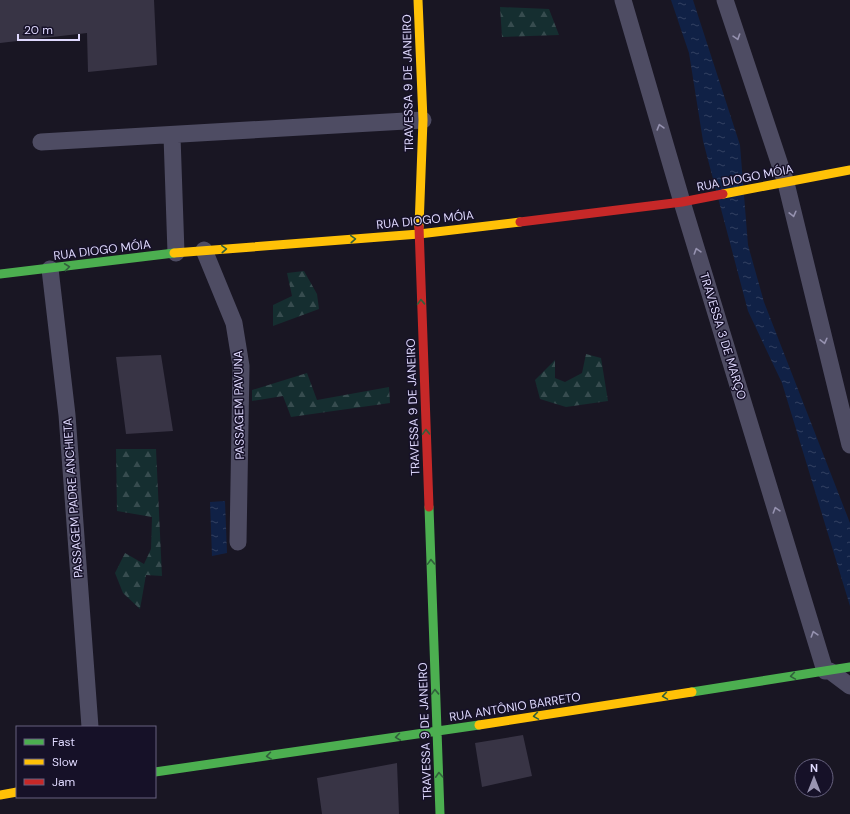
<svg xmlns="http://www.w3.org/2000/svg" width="850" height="814" font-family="'DM Sans',sans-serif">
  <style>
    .forest { fill: url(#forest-firs) }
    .water { fill: url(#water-ripples) }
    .building { fill: #383445 }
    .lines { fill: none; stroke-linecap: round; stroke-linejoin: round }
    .street { stroke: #4e4c63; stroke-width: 17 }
    .fast { stroke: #4caf50; stroke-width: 9 }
    .slow { stroke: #ffc107; stroke-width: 9 }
    .jam { stroke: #c62828; stroke-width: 9 }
    .oneway { stroke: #9692b0 }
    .oneway2 { stroke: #31603c }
    .labels { text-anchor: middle; stroke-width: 3; stroke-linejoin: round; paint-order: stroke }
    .street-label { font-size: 12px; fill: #dfd9fe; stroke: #161128 }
  </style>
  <defs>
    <pattern id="forest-firs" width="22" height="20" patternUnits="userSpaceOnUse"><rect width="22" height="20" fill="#152e30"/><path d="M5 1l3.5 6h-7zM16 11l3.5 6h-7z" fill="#374c4f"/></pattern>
    <pattern id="water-ripples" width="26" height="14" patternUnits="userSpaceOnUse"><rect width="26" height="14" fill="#102146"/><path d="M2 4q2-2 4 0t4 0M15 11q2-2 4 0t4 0" fill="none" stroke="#324162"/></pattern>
  </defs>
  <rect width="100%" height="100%" fill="#191623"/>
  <path class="forest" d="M 500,7 L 549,9 L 559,35 L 502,37 Z
    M 304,271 L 317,294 L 319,309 L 273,326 L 273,305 L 292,296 L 287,273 Z
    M 586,354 L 601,358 L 608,401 L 566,407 L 540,399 L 535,380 L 555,360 L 555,378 L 565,382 L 582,373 Z
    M 307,373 L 317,400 L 389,387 L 390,403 L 291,417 L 283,396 L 252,401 L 252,390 Z
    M 116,449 L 156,449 L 162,576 L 146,575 L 140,609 L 123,593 L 115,573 L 125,553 L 144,564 L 151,549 L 152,517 L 117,511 Z"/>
  <path class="water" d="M 671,0 L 693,0 L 740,145 L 748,245 L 764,302 L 850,523 L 850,606 L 782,383 L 748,311 L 703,141 L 689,53 Z
    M 225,501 L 227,553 L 212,556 L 210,502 Z"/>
  <path class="building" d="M 0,0 L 154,0 L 157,65 L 88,72 L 87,33 L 0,43 Z
    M 161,355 L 173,431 L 126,434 L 116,357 Z
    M 523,735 L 532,776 L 482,787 L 475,743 Z
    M 397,763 L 399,814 L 322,814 L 317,778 Z"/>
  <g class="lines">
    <path class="street" d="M 623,0 L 682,202 L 825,671
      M 725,0 L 786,183 L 850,445
      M 172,136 L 176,253
      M 41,142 L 423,120
      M 204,250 L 234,323 L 241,366 L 238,542
      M 50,269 L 67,415 L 90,727
      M 830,671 L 850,686"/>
    <path class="fast" d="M 0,274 L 174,253
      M 429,507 L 440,814
      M 692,692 L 850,667
      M 155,772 L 479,725"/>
    <path class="slow" d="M 418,0 L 423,120 L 419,227
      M 723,194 L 850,170
      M 174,253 L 419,234 L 520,222
      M 479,725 L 692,692
      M 0,795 L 17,792"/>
    <path class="jam" d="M 520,222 L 682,202 L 723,194
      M 419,227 L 429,507"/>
  </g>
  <defs><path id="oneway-chevron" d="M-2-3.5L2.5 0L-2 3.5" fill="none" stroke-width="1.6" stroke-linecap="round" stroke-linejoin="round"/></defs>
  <g class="oneway">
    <use href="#oneway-chevron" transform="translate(737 37) rotate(72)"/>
    <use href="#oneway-chevron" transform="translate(660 127) rotate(-106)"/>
    <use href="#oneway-chevron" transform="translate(793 214) rotate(76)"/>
    <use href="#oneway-chevron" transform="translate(697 251) rotate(-107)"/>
    <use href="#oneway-chevron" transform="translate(824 341) rotate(76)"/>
    <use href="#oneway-chevron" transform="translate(776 510) rotate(-107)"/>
    <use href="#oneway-chevron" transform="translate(814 634) rotate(-107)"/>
  </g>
  <g class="oneway2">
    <use href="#oneway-chevron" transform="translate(353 239) rotate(-4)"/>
    <use href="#oneway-chevron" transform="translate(224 249) rotate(-4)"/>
    <use href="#oneway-chevron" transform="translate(67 267) rotate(-7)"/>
    <use href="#oneway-chevron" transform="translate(421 302) rotate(-92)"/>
    <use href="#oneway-chevron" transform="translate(426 432) rotate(-92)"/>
    <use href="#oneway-chevron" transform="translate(431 562) rotate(-92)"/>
    <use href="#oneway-chevron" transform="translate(793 676) rotate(171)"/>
    <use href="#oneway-chevron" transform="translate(435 692) rotate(-92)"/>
    <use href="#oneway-chevron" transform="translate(665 696) rotate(171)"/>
    <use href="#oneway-chevron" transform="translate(536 716) rotate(171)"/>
    <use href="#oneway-chevron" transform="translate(398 737) rotate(172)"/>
    <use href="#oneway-chevron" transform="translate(269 756) rotate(172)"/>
    <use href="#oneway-chevron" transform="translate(439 775) rotate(-93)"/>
  </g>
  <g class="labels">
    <g class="street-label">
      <text transform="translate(408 83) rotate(-91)" y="4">TRAVESSA 9 DE JANEIRO</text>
      <text transform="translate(745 178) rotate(-11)" y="4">RUA DIOGO MÓIA</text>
      <text transform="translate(425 220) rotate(-6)" y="4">RUA DIOGO MÓIA</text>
      <text transform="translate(102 250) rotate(-7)" y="4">RUA DIOGO MÓIA</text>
      <text transform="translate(723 336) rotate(73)" y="4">TRAVESSA 3 DE MARÇO</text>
      <text transform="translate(239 405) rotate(-91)" y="4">PASSAGEM PAVUNA</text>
      <text transform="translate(413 407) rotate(-92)" y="4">TRAVESSA 9 DE JANEIRO</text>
      <text transform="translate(73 498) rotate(-94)" y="4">PASSAGEM PADRE ANCHIETA</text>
      <text transform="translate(515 707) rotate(-9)" y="4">RUA ANTÔNIO BARRETO</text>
      <text transform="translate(425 731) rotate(-92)" y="4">TRAVESSA 9 DE JANEIRO</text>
    </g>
  </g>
  <rect x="16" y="726" width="140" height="72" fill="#161128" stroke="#66617e"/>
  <rect x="24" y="739" width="20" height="6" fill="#4caf50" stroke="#66617e"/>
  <text x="52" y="746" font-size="12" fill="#dfd9fe">Fast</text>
  <rect x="24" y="759" width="20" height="6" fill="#ffc107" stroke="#66617e"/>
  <text x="52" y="766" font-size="12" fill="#dfd9fe">Slow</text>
  <rect x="24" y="779" width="20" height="6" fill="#c62828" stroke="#66617e"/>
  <text x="52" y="786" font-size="12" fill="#dfd9fe">Jam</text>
  <g transform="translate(814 778)"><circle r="19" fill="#161128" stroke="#66617e"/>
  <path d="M0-3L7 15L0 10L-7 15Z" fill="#9a95b1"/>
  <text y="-6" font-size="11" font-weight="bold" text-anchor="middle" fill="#dfd9fe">N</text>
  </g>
  <path d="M18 34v6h61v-6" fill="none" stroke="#dfd9fe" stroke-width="2"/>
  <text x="24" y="34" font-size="12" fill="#dfd9fe" stroke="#161128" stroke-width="3" paint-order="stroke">20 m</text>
</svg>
